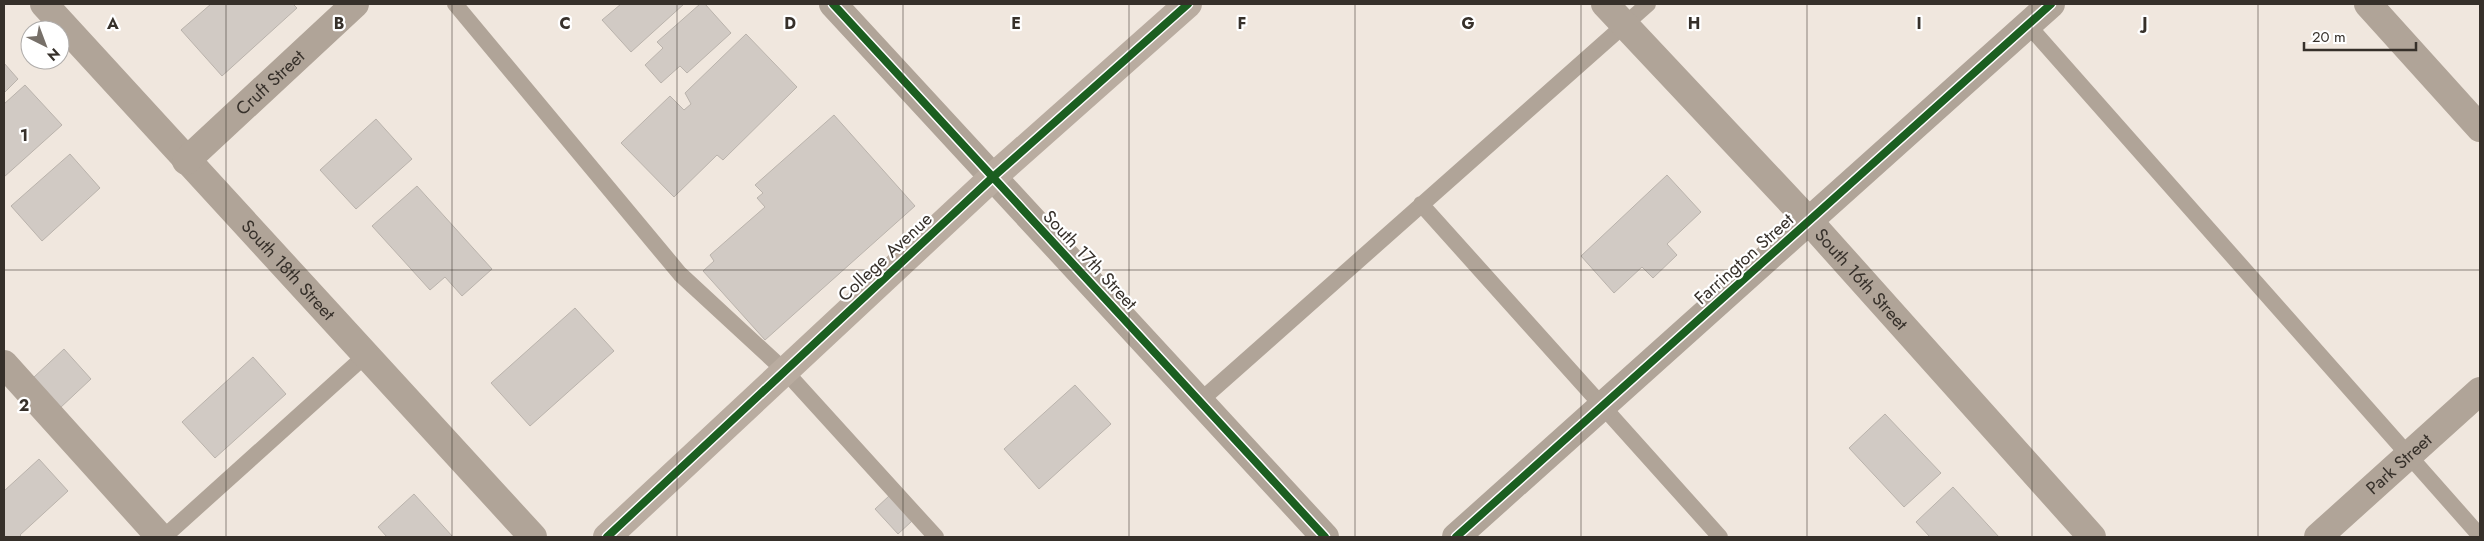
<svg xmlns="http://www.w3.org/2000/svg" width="2484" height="541" font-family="Jost,sans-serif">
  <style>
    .building { fill: #d1cac4; stroke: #bab3ac }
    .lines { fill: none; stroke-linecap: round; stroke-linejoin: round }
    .lane { stroke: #b0a498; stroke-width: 16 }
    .street { stroke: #b0a498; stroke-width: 28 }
    .secondary { stroke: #b9aca0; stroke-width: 28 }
    .cycleway-casing { stroke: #fff; stroke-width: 11 }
    .cycleway { stroke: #1b5e20; stroke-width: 8 }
    .grid { fill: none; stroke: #36302a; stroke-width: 1; stroke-opacity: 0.55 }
    .labels { text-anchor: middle; stroke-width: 4.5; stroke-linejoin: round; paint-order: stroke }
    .street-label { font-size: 18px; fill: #36302a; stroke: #fff }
    .grid-label { font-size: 16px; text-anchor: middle; font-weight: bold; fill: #36302a; stroke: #fff; stroke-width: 4.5; stroke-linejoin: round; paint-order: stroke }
  </style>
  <rect width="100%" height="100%" fill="#f0e7de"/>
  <path class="building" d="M 211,4 L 293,4 L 297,8 L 222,76 L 181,30 Z
    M 621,4 L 684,4 L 631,52 L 602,20 Z
    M 700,4 L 705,4 L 731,33 L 687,73 L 680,66 L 661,83 L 645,65 L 663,48 L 657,42 Z
    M 746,34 L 797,87 L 723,160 L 717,155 L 674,197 L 621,143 L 670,96 L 684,110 L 691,104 L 685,93 Z
    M 4,63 L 18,79 L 4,93 Z
    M 25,85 L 62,125 L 4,177 L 4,104 Z
    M 834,115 L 915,206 L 765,340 L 703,271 L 714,261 L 710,255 L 765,207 L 757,198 L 763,193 L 755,185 Z
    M 376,119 L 412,159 L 356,209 L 320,170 Z
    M 70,154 L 100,188 L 42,241 L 11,206 Z
    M 1667,175 L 1701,212 L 1667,244 L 1677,255 L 1653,278 L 1642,267 L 1614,293 L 1581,256 Z
    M 417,186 L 492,269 L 462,296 L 445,277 L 430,290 L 372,226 Z
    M 575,308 L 614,351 L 530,426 L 491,383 Z
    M 64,349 L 91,379 L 60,408 L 33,378 Z
    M 253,357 L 286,394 L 215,458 L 182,422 Z
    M 1075,385 L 1111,424 L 1039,489 L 1004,449 Z
    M 1885,414 L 1941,473 L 1904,507 L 1849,448 Z
    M 39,459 L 68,491 L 20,535 L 22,537 L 4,537 L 4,491 Z
    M 1953,487 L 1999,537 L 1930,537 L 1916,522 Z
    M 414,494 L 453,537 L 387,537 L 378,527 Z
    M 889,496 L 912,521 L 898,534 L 875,509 Z"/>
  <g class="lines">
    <path class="lane" d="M 455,4 L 680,274 L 785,371 L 936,537
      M 2028,25 L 2480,536
      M 1421,204 L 1720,537
      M 1200,401 L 1648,4
      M 164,537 L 366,355"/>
    <g class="street">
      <path id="s1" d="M 44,4 L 533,537"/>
      <path d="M 833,4 L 1325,537"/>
      <path id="s2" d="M 1605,4 L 1809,221 L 2092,537"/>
      <path d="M 2368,4 L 2480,128"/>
      <path id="s3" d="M 186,161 L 355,4"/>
      <path d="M 4,364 L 160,537"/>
      <path d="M 1456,537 L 2051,4"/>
      <path id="s4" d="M 2318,537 L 2480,391"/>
    </g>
    <path class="secondary" d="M 607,537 L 993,177 L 1188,4"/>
    <g class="cycleway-casing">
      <path id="cycleway" d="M 833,4 L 1325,537
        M 607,537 L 993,177 L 1188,4
        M 1456,537 L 2051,4"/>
    </g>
    <use href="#cycleway" class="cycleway"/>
  </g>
  <path class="grid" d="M 226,4 L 226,537M 452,4 L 452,537M 677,4 L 677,537M 903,4 L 903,537M 1129,4 L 1129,537M 1355,4 L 1355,537M 1581,4 L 1581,537M 1807,4 L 1807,537M 2032,4 L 2032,537M 2258,4 L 2258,537M 4,270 L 2480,270"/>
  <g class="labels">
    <g class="street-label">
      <text dy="6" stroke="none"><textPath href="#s3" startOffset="115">Cruft Street</textPath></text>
      <text transform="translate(885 257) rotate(-43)" y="6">College Avenue</text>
      <text transform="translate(1744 259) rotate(-42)" y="6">Farrington Street</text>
      <text transform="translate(1090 260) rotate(47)" y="6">South 17th Street</text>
      <text dy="6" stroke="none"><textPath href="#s1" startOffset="361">South 18th Street</textPath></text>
      <text dy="6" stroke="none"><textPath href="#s2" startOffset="376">South 16th Street</textPath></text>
      <text dy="6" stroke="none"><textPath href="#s4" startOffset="109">Park Street</textPath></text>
    </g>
  </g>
  <g class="grid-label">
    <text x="113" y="29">A</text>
    <text x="339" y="29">B</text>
    <text x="565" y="29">C</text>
    <text x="790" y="29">D</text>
    <text x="1016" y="29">E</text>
    <text x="1242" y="29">F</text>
    <text x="1468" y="29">G</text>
    <text x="1694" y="29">H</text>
    <text x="1919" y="29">I</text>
    <text x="2145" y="29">J</text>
    <text x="24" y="141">1</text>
    <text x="24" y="411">2</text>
  </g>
  <rect width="2484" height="541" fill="none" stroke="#36302a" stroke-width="10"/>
  <g transform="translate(45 45) rotate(138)"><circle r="24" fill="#ffffff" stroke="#afacaa"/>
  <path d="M0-4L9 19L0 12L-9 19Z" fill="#777069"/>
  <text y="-8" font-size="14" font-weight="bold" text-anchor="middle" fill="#36302a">N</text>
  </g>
  <path d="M2304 42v8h112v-8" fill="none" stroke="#36302a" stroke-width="2.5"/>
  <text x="2312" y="42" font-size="15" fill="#36302a" stroke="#ffffff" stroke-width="4" paint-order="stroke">20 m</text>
</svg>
